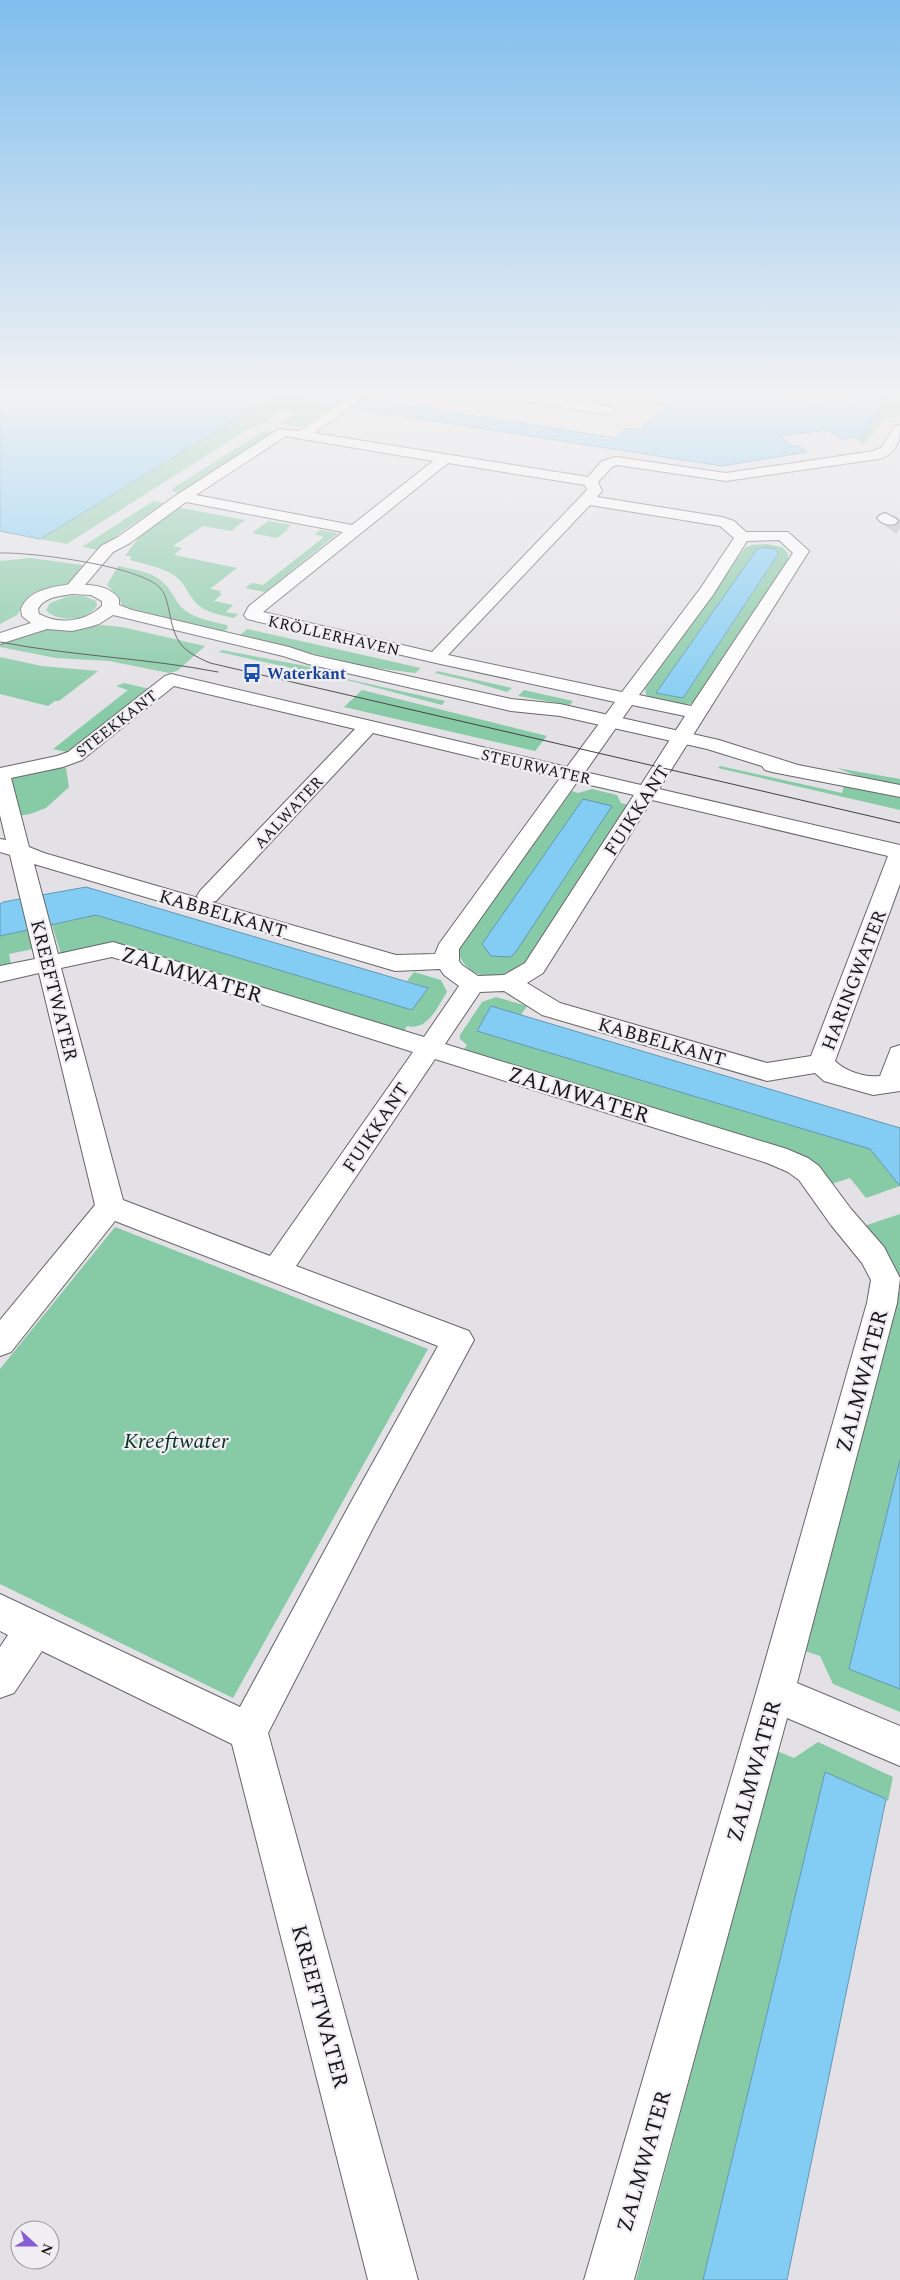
<svg xmlns="http://www.w3.org/2000/svg" width="900" height="2280" font-family="Spectral,serif">
  <style>
    .green { fill: #87caa6; fill-rule: evenodd }
    .water { fill: #83cdf4; stroke: #6397b2 }
    .lines { fill: none; stroke-linecap: round; stroke-linejoin: round }
    .street-tunnel { stroke: #bab9bc; stroke-width: 14; stroke-dasharray: 14 7; stroke-linecap: butt }
    .street-casing { stroke: #666568; stroke-width: 2 }
    .secondary-casing { stroke: #666568; stroke-width: 2 }
    .street { fill: #fff; fill-rule: evenodd }
    .secondary { fill: #fff; fill-rule: evenodd }
    .tram { stroke: #404042; stroke-width: 1 }
    .labels { text-anchor: middle; stroke-width: 4.5; stroke-linejoin: round; paint-order: stroke }
    .far-street-label { font-size: 16px; fill: #181819; stroke: #f0eef2 }
    .far-transit-label { font-size: 16px; font-weight: bold; fill: #164399; stroke: #f0eef2; text-anchor: start }
    .street-label { font-size: 19px; fill: #181819; stroke: #f0eef2 }
    .near-street-label { font-size: 22px; fill: #181819; stroke: #f0eef2 }
    .near-park-label { font-size: 22px; font-style: italic; fill: #07321f; stroke: #f0eef2 }
  </style>
  <rect width="100%" height="100%" fill="#e3e1e5"/>
  <path class="green" d="M 887,397 L 900,397 L 900,412 L 896,417 L 883,419 L 864,445 L 854,438 L 862,436 Z
    M 291,398 L 336,405 L 301,427 L 280,424 L 296,413 C 285,407 275,411 268,420 L 272,421 L 248,429 L 67,544 L 40,539 L 261,404 Z
    M 264,431 L 276,432 L 180,494 L 172,491 L 173,488 Z
    M 153,501 L 164,503 L 120,533 L 100,550 L 82,547 Z
    M 176,507 L 245,520 L 231,531 L 203,526 L 173,546 L 182,548 L 174,555 L 237,568 L 210,589 L 220,591 L 219,593 L 222,594 L 214,601 L 233,605 L 226,612 L 238,614 L 234,618 C 222,615 206,613 197,604 C 188,595 185,583 175,576 C 162,567 144,564 130,560 L 131,556 L 125,556 L 142,533 Z
    M 268,521 L 291,525 L 286,529 L 289,529 L 277,538 L 252,533 Z
    M 320,530 L 338,533 L 265,592 L 245,588 L 252,583 L 263,585 L 324,537 L 314,534 Z
    M 767,544 L 782,547 L 788,553 L 788,559 L 694,703 C 680,706 657,703 646,695 L 645,689 L 745,548 L 751,545 ZM 775,549 L 779,554 L 683,698 L 656,693 Z
    M 31,558 L 90,566 L 68,584 L 45,592 L 24,604 L 17,615 L 0,624 L 0,561 Z
    M 118,566 C 131,569 148,571 159,579 C 169,586 172,594 178,603 C 188,618 211,621 227,625 L 228,628 L 223,632 L 138,613 L 122,605 L 118,596 L 107,585 Z
    M 69,596 L 84,596 L 96,601 L 97,605 C 90,621 57,623 46,610 L 50,603 Z
    M 102,625 L 122,627 L 205,646 L 177,671 L 169,673 L 109,661 L 56,658 L 0,647 L 0,643 L 41,629 L 85,628 Z
    M 247,629 L 421,668 L 415,673 L 368,667 L 239,636 Z
    M 222,650 L 316,668 L 329,675 L 445,701 L 442,705 L 351,681 L 219,652 Z
    M 0,657 L 42,666 L 98,671 L 59,701 L 55,701 L 48,706 L 0,694 Z
    M 437,671 L 512,688 L 507,692 L 473,682 L 435,673 Z
    M 124,683 L 150,689 L 71,753 L 53,749 L 128,690 L 116,686 Z
    M 362,690 L 547,736 L 535,751 L 344,707 Z
    M 524,690 L 573,701 L 570,705 L 518,696 Z
    M 720,766 L 842,793 L 844,786 L 900,798 L 900,810 L 718,768 Z
    M 62,767 L 66,768 L 69,787 L 46,808 L 30,814 L 0,819 L 0,782 L 13,779 L 12,776 Z
    M 837,768 L 900,779 L 900,785 L 865,779 Z
    M 592,789 L 617,795 L 621,803 L 629,805 L 526,964 C 521,968 515,974 509,975 C 488,981 464,974 458,951 L 572,791 L 578,793 Z
    M 96,915 L 412,1010 L 428,988 L 407,981 L 414,972 L 441,980 L 447,992 C 437,1007 428,1031 407,1026 L 404,1031 L 129,946 L 117,944 L 61,954 L 52,925 Z
    M 28,930 L 33,949 L 9,954 L 11,965 L 0,968 L 0,936 Z
    M 496,997 L 527,1006 L 521,1015 L 491,1006 L 477,1031 L 870,1149 L 900,1186 L 866,1198 L 850,1178 L 831,1184 L 813,1162 L 804,1156 L 464,1049 L 467,1045 L 460,1039 L 460,1035 L 482,1002 Z
    M 900,1214 L 900,1280 C 896,1260 876,1242 864,1226 Z
    M 115,1227 L 428,1349 L 233,1698 L 0,1584 L 0,1369 Z
    M 900,1289 L 900,1460 L 849,1669 L 900,1689 L 900,1712 L 833,1684 L 820,1656 L 805,1651 Z
    M 818,1742 L 893,1777 L 888,1801 L 825,1773 L 703,2280 L 636,2280 L 777,1751 L 794,1758 Z"/>
  <path class="water" d="M 0,397 L 356,397 L 615,438 L 626,428 L 640,430 L 667,405 L 651,402 L 656,397 L 763,397 L 821,405 L 825,400 L 853,404 L 858,397 L 887,397 L 862,436 L 842,439 L 827,430 L 778,436 L 793,446 L 798,446 L 807,452 L 722,466 L 287,398 L 261,404 L 40,539 L 0,531 Z
    M 765,547 L 775,549 L 779,553 L 683,698 L 656,693 L 757,549 Z
    M 583,799 L 612,806 L 515,953 L 510,957 L 491,956 L 482,944 Z
    M 86,887 L 428,988 L 412,1010 L 96,915 L 0,936 L 0,904 L 3,902 Z
    M 491,1006 L 900,1128 L 900,1186 L 870,1149 L 477,1031 Z
    M 900,1460 L 900,1689 L 849,1669 Z
    M 825,1772 L 886,1799 L 787,2280 L 703,2280 Z"/>
  <g class="lines">
    <path class="street-tunnel" d="M 890,521 L 900,528"/>
    <g class="street-casing">
      <path id="street" d="M 350,397 L 364,397 L 314,433 L 588,477 L 602,461 L 616,457 L 726,473 L 874,451 L 882,447 L 895,426 L 900,425 C 900,442 896,455 878,459 L 726,481 L 617,465 L 612,467 L 598,482 L 602,491 L 597,497 L 722,517 L 734,521 L 746,532 L 788,532 L 809,551 L 659,789 L 900,845 L 900,884 L 835,1061 C 845,1071 865,1078 880,1076 L 891,1048 L 900,1045 L 900,1091 L 873,1095 L 824,1081 L 815,1073 L 767,1081 L 542,1015 L 504,991 L 480,992 L 445,1044 L 787,1149 L 808,1158 L 819,1166 L 851,1209 L 884,1247 L 900,1278 L 897,1303 L 797,1683 L 900,1726 L 900,1766 L 787,1718 L 634,2280 L 584,2280 L 756,1693 L 867,1303 L 871,1280 L 862,1263 L 831,1225 L 799,1180 L 788,1172 L 767,1163 L 435,1059 L 296,1266 L 469,1331 L 474,1340 L 375,1524 L 268,1733 L 418,2280 L 368,2280 L 232,1744 L 42,1651 L 14,1693 L 0,1698 L 0,1647 L 8,1635 L 0,1631 L 0,1594 L 240,1707 L 351,1502 L 438,1346 L 115,1221 L 11,1352 L 0,1356 L 0,1320 L 95,1205 L 39,973 L 0,982 L 0,966 L 35,959 L 10,855 L 0,852 L 0,839 L 6,840 L 0,815 L 0,768 L 57,756 L 68,752 L 165,676 L 171,674 L 567,767 L 615,702 L 436,663 L 247,619 L 244,615 L 249,606 L 343,532 L 186,502 L 130,543 L 113,552 L 78,593 L 66,593 L 64,589 L 101,546 L 118,537 L 178,494 L 279,429 L 300,431 ZM 286,436 L 302,439 L 433,461 L 352,525 L 196,495 ZM 448,463 L 585,485 L 587,490 L 432,652 L 263,612 ZM 590,505 L 720,526 L 734,538 L 700,589 L 622,692 L 448,655 ZM 779,540 L 793,553 L 691,706 L 639,695 L 713,595 L 747,541 ZM 174,686 L 355,729 L 200,891 L 197,896 L 198,898 L 44,853 L 29,847 L 11,778 L 63,767 L 82,760 ZM 632,705 L 685,716 L 641,785 L 585,772 ZM 373,733 L 560,778 L 439,944 L 435,954 L 396,955 L 211,902 L 216,901 ZM 577,782 L 634,795 L 525,963 L 504,975 L 478,976 L 462,965 L 459,961 L 459,949 ZM 652,800 L 888,856 L 811,1056 L 767,1063 L 560,1003 L 527,983 L 543,973 ZM 34,864 L 395,971 L 440,969 L 444,975 L 459,986 L 424,1037 L 113,942 L 58,954 ZM 112,957 L 413,1052 L 270,1256 L 123,1200 L 61,968 Z
        M 514,397 L 544,397 L 608,406 L 614,410 L 608,414 L 520,401 Z
        M 885,513 L 895,518 L 898,521 L 895,524 C 888,526 882,524 877,518 L 880,515 Z"/>
    </g>
    <g class="secondary-casing">
      <path id="secondary" d="M 72,584 C 88,585 109,584 119,599 L 119,605 L 132,610 L 289,647 L 313,655 L 511,699 L 560,704 L 719,740 L 798,765 L 900,785 L 900,797 L 772,772 L 765,770 L 762,766 L 707,749 L 560,716 L 511,711 L 308,664 L 283,656 L 113,615 L 99,624 L 89,627 L 72,631 L 47,629 L 0,644 L 0,633 L 31,623 L 22,616 L 21,609 C 29,589 53,587 72,584 ZM 72,594 L 91,595 L 102,601 L 102,606 C 85,622 59,625 39,614 L 38,609 C 44,597 60,596 72,594 Z"/>
    </g>
    <use href="#street" class="street"/>
    <use href="#secondary" class="secondary"/>
    <path class="tram" d="M 0,553 C 31,552 143,566 161,589 C 166,595 167,603 169,610 C 175,642 180,650 210,663 L 900,823
      M 0,642 C 72,656 146,658 218,672"/>
  </g>
  <linearGradient id="sky" x2="0" y2="1"><stop stop-color="#7fbeed"/><stop offset="0.55" stop-color="#f2f2f3"/><stop offset="1" stop-color="#f2f2f3" stop-opacity="0"/></linearGradient>
  <rect width="900" height="716" fill="url(#sky)"/>
  <defs>
    <g id="bus-bare" transform="scale(1.5)"><path d="M-5-6H5V4H4V6H2V4H-2V6H-4V4H-5ZM-3.5-4V0h7V-4ZM-3.5 1.2v1.5H-2V1.2ZM2 1.2v1.5H3.5V1.2Z" fill="#1a4fb4" stroke="#f0eef2" stroke-width="2.5" paint-order="stroke"/></g>
  </defs>
  <g fill-rule="evenodd">
    <use href="#bus-bare" x="252" y="673"/>
  </g>
  <g class="labels">
    <g class="far-street-label">
      <text transform="translate(334 635) rotate(13)" y="6">KRÖLLERHAVEN</text>
      <text transform="translate(116 723) rotate(-38)" y="6">STEEKKANT</text>
      <text transform="translate(536 766) rotate(13)" y="6">STEURWATER</text>
      <text transform="translate(288 812) rotate(-47)" y="6">AALWATER</text>
    </g>
    <g class="far-transit-label">
      <text x="267" y="679">Waterkant</text>
    </g>
    <g class="street-label">
      <text transform="translate(636 810) rotate(-57)" y="7">FUIKKANT</text>
      <text transform="translate(223 913) rotate(16)" y="7">KABBELKANT</text>
      <text transform="translate(853 980) rotate(-69)" y="7">HARINGWATER</text>
      <text transform="translate(55 990) rotate(76)" y="7">KREEFTWATER</text>
      <text transform="translate(662 1041) rotate(16)" y="7">KABBELKANT</text>
      <text transform="translate(375 1127) rotate(-56)" y="7">FUIKKANT</text>
    </g>
    <g class="near-street-label">
      <text transform="translate(192 974) rotate(17)" y="8">ZALMWATER</text>
      <text transform="translate(579 1094) rotate(17)" y="8">ZALMWATER</text>
      <text transform="translate(861 1381) rotate(-75)" y="8">ZALMWATER</text>
      <text transform="translate(753 1771) rotate(-74)" y="8">ZALMWATER</text>
      <text transform="translate(321 2006) rotate(75)" y="8">KREEFTWATER</text>
      <text transform="translate(643 2161) rotate(-74)" y="8">ZALMWATER</text>
    </g>
    <g class="near-park-label">
      <text x="176" y="1448">Kreeftwater</text>
    </g>
  </g>
  <g transform="translate(35 2245) rotate(111)"><circle r="24" fill="#f0eef2" stroke="#9a989b"/>
  <path d="M0-4L9 19L0 12L-9 19Z" fill="#845dd7"/>
  <text y="-8" font-size="14" font-weight="bold" text-anchor="middle" fill="#181819">N</text>
  </g>
</svg>
